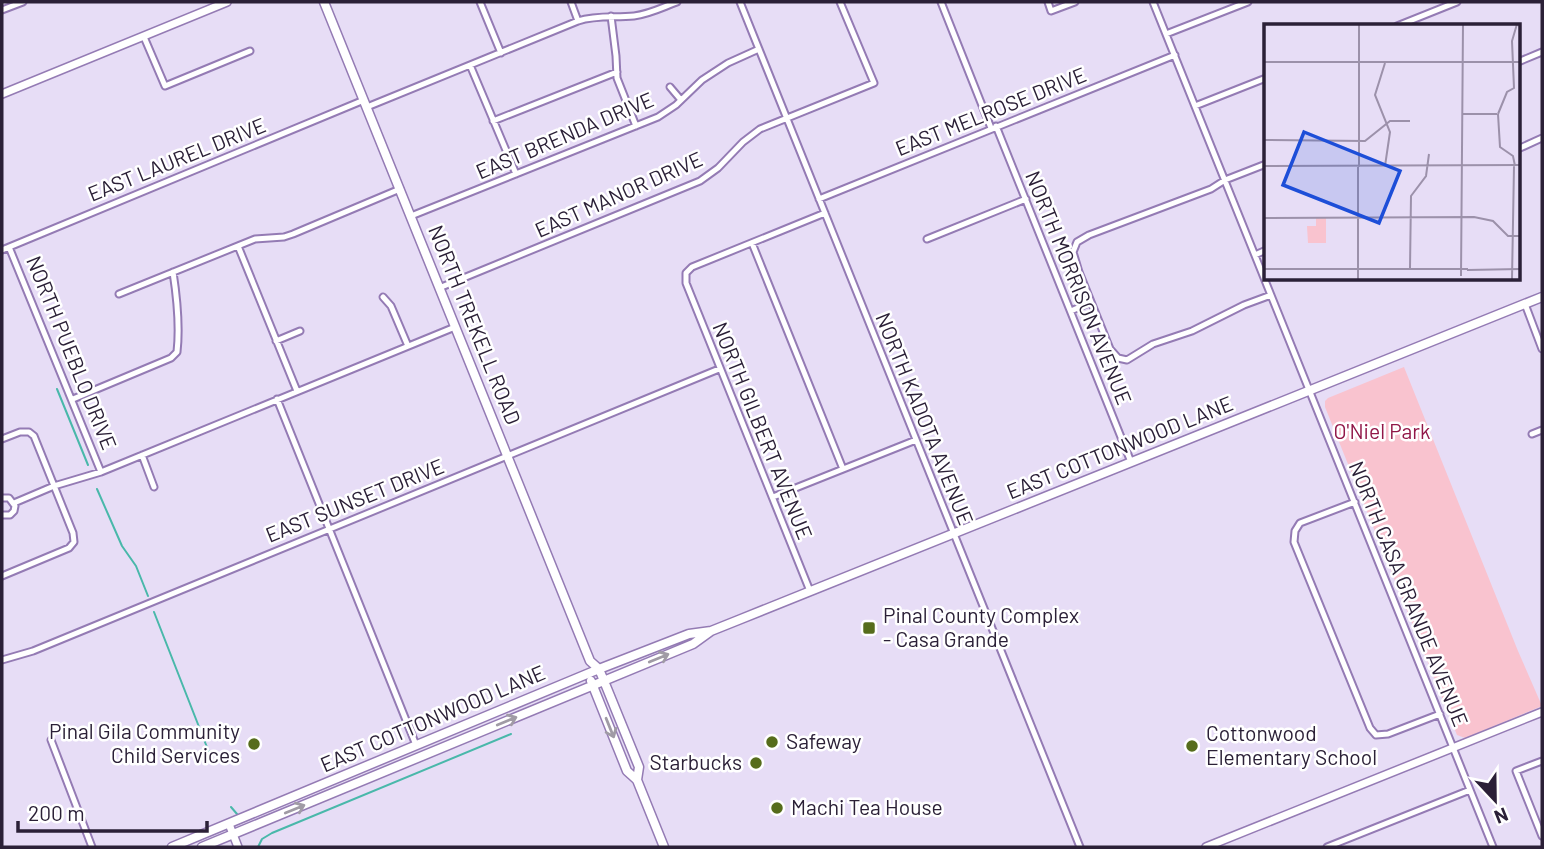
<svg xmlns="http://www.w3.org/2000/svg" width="1544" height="849" font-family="Barlow,sans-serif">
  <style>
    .green { fill: #f9c3cf }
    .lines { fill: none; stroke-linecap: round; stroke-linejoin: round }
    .stream { stroke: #49b8aa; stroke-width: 2 }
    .minor-casing { stroke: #947bb4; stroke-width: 9 }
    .tertiary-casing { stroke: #947bb4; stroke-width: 10 }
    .secondary-casing { stroke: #947bb4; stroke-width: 11 }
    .minor { stroke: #fff; stroke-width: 5 }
    .tertiary { stroke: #fff; stroke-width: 7 }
    .secondary { stroke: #fff; stroke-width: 8 }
    .oneway { stroke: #a09ba5 }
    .poi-dot { fill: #566c1c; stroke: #fff; stroke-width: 2.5 }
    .labels { text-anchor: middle; stroke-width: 5; stroke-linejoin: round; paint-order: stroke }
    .street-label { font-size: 21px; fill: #2b2037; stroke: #fff }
    .park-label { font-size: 21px; fill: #911748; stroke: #fff }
    .poi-label { font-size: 21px; fill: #2b2037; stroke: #fff; text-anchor: start }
    .inset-road { fill: none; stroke: #9c91aa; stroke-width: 2 }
    .view { fill: #1d4ed8; fill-opacity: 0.15; stroke: #1d4ed8; stroke-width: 3.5 }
    .inset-edge { fill: none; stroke: #2b2037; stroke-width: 3.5 }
  </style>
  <rect width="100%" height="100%" fill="#e7ddf6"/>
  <path class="green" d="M 1404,367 L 1518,651 L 1542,706 L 1465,738 L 1457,735 L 1455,730 L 1325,407 L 1325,401 L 1328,398 Z"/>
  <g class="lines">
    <path class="stream" d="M 57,389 L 88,465
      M 97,489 L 122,546 L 136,566 L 148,596
      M 154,612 L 212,760
      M 231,807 L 237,814
      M 258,847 L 262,839 L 272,833 L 511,734"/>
    <g class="minor-casing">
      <path id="minor" d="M 480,2 L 501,53
        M 571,2 L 578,21
        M 740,2 L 1080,847
        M 941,2 L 991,128
        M 1048,2 L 1051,11 L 1075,2
        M 1153,2 L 1493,847
        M 2,10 L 23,2
        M 611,16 L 616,56 L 617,78 L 636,126
        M 1397,26 L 1457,2
        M 1166,34 L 1248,2
        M 144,37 L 165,86 L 250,51
        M 1518,62 L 1542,52
        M 470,65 L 516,174
        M 670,87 L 681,100
        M 1195,106 L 1266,78
        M 367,107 L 578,21 C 597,15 615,18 634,16 C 650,14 663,7 677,2
        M 493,121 L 617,72
        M 996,126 L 1131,462
        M 1518,149 L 1542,138
        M 1266,164 L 1225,180 L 1211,189 L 1089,235 L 1077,242 L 1073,252 L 1079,272 L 1110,349 L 1118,358 L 1127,360 L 1153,344 L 1192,331 L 1244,305 L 1271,295
        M 819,199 L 1175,55
        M 411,216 L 658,117 L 676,105 L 702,80 L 728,63 L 759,49
        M 927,239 L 1026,199
        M 752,243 L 843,469
        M 238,246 L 297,391
        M 9,247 L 101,472
        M 2,250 L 364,100
        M 1255,255 L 1266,250
        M 439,288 L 700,181 L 718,168 L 743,142 L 760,129 L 874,83 L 840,2
        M 119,294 L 255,239 L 284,237 L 293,234 L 400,189
        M 383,297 L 391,306 L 408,346
        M 1525,304 L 1542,349
        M 1071,311 L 1091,302
        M 276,341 L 300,331
        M 73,399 L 171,358 L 177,352 C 180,326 177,298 173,272
        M 277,399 L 416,745
        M 1532,434 L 1542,430
        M 2,439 L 20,432 L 29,432 L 34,436 L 73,533 L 74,542 L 69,548 L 2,576
        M 142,455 L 154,487
        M 773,497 L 916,440
        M 2,498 L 9,498 L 15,506 L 14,511 L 10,515 L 2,515
        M 1355,502 L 1300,523 L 1295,531 L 1294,542 L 1370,728 L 1376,735 L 1388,734 L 1440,714
        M 14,503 L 54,486 L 101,472 L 455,327
        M 810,591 L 686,283 L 686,273 L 692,267 L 825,213
        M 2,660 L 33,651 L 719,369
        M 51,740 L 92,847
        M 1542,761 L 1516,771 L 1542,836
        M 1327,847 L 1470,790"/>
    </g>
    <g class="tertiary-casing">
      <path id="tertiary" d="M 2,94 L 227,2
        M 229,824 L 238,847
        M 1206,847 L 1542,712"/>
    </g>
    <g class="secondary-casing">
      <path id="secondary" d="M 324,2 L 590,661 L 599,669 L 604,681 L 639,767 L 637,780
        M 591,681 L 627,771 L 637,780 L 664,847
        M 172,847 L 599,669 L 689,634 L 711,631
        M 202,847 L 693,644 L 711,631 L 741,619 L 1542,297"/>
    </g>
    <use href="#minor" class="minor"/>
    <use href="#tertiary" class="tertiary"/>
    <use href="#secondary" class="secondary"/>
  </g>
  <defs><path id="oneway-shaft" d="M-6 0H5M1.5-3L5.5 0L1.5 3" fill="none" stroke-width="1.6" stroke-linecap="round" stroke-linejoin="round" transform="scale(1.75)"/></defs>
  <g class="oneway">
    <use href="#oneway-shaft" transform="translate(659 658) rotate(-22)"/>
    <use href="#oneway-shaft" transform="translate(507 721) rotate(-22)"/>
    <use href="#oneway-shaft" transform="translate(610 728) rotate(68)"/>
    <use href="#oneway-shaft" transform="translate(295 809) rotate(-22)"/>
  </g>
  <g class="poi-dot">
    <rect x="862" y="621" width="14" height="14" rx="3.5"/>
    <circle cx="772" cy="742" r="7"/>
    <circle cx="254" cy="744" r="7"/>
    <circle cx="1192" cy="746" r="7"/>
    <circle cx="756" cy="763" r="7"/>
    <circle cx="777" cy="808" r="7"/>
  </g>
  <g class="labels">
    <g class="street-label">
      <text transform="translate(991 112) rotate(-22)" y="7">EAST MELROSE DRIVE</text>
      <text transform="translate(565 136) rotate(-23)" y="7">EAST BRENDA DRIVE</text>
      <text transform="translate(177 160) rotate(-22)" y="7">EAST LAUREL DRIVE</text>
      <text transform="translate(619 195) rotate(-24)" y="7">EAST MANOR DRIVE</text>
      <text transform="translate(1078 288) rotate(68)" y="7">NORTH MORRISON AVENUE</text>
      <text transform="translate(474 325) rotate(68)" y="7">NORTH TREKELL ROAD</text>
      <text transform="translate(71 353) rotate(68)" y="7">NORTH PUEBLO DRIVE</text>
      <text transform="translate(924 419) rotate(68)" y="7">NORTH KADOTA AVENUE</text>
      <text transform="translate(762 431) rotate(68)" y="7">NORTH GILBERT AVENUE</text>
      <text transform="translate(1120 448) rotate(-22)" y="7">EAST COTTONWOOD LANE</text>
      <text transform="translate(355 501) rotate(-22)" y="7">EAST SUNSET DRIVE</text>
      <text transform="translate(1408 594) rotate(68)" y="7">NORTH CASA GRANDE AVENUE</text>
      <text transform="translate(433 719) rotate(-23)" y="7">EAST COTTONWOOD LANE</text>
    </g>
    <g class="park-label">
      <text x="1382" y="439">O'Niel Park</text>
    </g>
    <g class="poi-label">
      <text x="883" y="623">Pinal County Complex<tspan x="883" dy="24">- Casa Grande</tspan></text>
      <text x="240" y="739" text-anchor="end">Pinal Gila Community<tspan x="240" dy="24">Child Services</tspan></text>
      <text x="1206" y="741">Cottonwood<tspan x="1206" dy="24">Elementary School</tspan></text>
      <text x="786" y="749">Safeway</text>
      <text x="742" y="770" text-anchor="end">Starbucks</text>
      <text x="791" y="815">Machi Tea House</text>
    </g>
  </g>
  <g transform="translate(1264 24)">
    <rect width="256" height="256" fill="#e7ddf6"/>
    <path d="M 52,194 L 62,194 L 62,219 L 44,219 L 43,202 L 52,202 Z" fill="#f9c3cf"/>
    <path class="inset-road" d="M 0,38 L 256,38M 121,39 L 111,71 L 126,108 L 121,142M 199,90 L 233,90M 234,90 L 236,123 L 249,132 L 251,142M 234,90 L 243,68 L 250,64 L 248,17 L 253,0M 0,116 L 101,117 L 126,97 L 146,97M 0,142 L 256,141M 95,143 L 95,0M 0,194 L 210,193 L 229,197 L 244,212 L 256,212M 146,244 L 147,172 L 162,152 L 165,130M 0,245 L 204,245M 203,246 L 256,245M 197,252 L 199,0M 94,255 L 94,143M 248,255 L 250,142"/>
    <path class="view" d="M 40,108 L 136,147 L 115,199 L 19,161 Z"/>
    <rect width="256" height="256" class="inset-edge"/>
  </g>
  <rect width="1544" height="849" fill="none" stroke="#2b2037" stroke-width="7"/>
  <g transform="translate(1495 800) rotate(158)" stroke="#ffffff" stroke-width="5" paint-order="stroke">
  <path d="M0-5L12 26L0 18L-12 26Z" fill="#2b2037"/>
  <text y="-10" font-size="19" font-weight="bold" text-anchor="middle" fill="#2b2037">N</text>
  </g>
  <path d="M18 821v10h189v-10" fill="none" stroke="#2b2037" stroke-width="3.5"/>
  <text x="28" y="821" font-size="21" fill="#2b2037" stroke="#ffffff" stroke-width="5" paint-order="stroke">200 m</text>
</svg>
